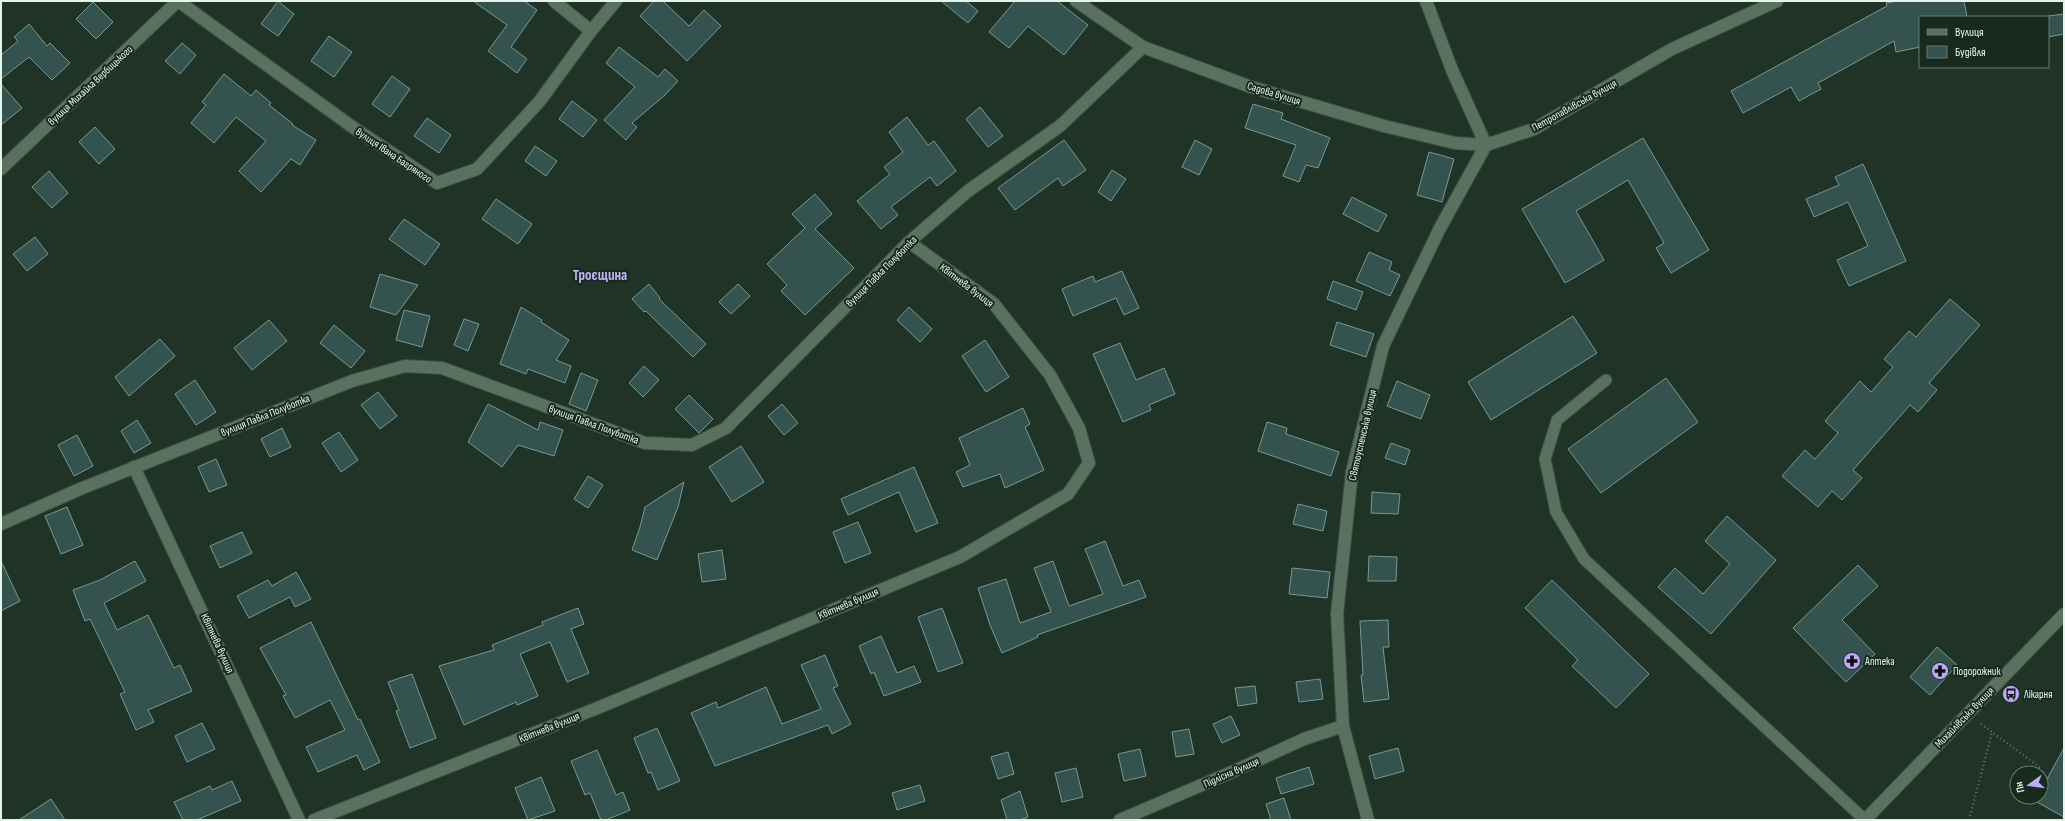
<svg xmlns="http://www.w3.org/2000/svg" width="2065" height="821" font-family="'Sofia Sans Condensed',sans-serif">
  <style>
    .building { fill: #34534e; stroke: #789993 }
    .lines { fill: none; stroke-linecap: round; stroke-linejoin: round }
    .lane-casing { stroke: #3d5044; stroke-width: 13 }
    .street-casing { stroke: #3d5044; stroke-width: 14 }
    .secondary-casing { stroke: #3d5044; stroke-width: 14 }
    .path { stroke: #617467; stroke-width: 2.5; stroke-dasharray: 1 3; stroke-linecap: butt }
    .lane { stroke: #5a7160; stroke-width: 11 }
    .street { stroke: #5a7160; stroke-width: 12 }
    .secondary { stroke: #5a7160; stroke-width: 12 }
    .labels { text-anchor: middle; stroke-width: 4; stroke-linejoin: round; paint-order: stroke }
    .street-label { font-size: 11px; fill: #e7f4eb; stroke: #162a1d }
    .poi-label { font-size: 11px; fill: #e7f4eb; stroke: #162a1d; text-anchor: start }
    .district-label { font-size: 15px; font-weight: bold; fill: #c9b7fe; stroke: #162a1d }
  </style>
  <rect width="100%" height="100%" fill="#1f3426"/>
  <path class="building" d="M 278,1 L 294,14 L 278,36 L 261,24 Z
    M 473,1 L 524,1 L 537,10 L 511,47 L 527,59 L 517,73 L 488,51 L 507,25 Z
    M 654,1 L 663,1 L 689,26 L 704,10 L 721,26 L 687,61 L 640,16 Z
    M 941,1 L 966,1 L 978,11 L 968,23 Z
    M 1015,1 L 1057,1 L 1088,25 L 1064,55 L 1028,26 L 1009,48 L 989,32 Z
    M 1898,1 L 1964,1 L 1967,17 L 1920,17 L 1920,47 L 1896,52 L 1894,41 L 1818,83 L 1821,89 L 1799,101 L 1791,87 L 1743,113 L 1731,91 L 1887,6 L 1886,3 Z
    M 93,2 L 113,22 L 96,39 L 76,19 Z
    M 2064,14 L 2064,34 L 2048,37 L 2048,16 Z
    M 29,24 L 47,46 L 50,43 L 70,63 L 52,80 L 29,57 L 1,79 L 1,55 L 18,41 L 14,37 Z
    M 329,36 L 352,52 L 334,77 L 311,61 Z
    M 182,43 L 196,55 L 180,74 L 165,61 Z
    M 619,47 L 658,77 L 665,69 L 678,81 L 665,95 L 632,123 L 637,127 L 626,140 L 604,120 L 635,87 L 606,63 Z
    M 224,74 L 251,96 L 256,90 L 271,103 L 269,105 L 293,124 L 292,125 L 316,140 L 300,165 L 291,159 L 261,192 L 239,171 L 266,141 L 236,117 L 214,143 L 191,123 L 206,105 L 202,102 Z
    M 392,76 L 410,89 L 390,117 L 372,104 Z
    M 1,84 L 22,108 L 1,125 Z
    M 572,101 L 597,120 L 583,137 L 559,119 Z
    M 1253,104 L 1283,113 L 1281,119 L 1330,138 L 1318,168 L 1306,165 L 1299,182 L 1283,176 L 1296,145 L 1245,128 Z
    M 980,107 L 1003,136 L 988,147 L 966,119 Z
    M 907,117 L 928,145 L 934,141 L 956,171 L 937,186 L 930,177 L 891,207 L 898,215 L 881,229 L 857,201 L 890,174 L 884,167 L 903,152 L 889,132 Z
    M 427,118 L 451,135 L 439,153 L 414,136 Z
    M 95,127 L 115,149 L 99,164 L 79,142 Z
    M 1643,138 L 1709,250 L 1671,273 L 1656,248 L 1664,243 L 1628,180 L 1576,211 L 1604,260 L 1565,283 L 1522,209 Z
    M 1064,140 L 1086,170 L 1063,186 L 1058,178 L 1015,210 L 998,188 Z
    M 1195,140 L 1212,149 L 1199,175 L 1182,167 Z
    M 535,146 L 557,161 L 546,176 L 525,161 Z
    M 1429,152 L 1454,159 L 1442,202 L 1417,195 Z
    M 1863,164 L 1906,261 L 1849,286 L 1837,260 L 1868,246 L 1848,202 L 1814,217 L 1806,199 L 1839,185 L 1835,177 Z
    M 1112,170 L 1126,179 L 1111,201 L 1098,192 Z
    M 49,171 L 68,193 L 52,208 L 32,187 Z
    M 815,194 L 832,214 L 815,229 L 854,268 L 805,315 L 781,291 L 787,285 L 767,264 L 805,228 L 792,214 Z
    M 1352,197 L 1387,215 L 1378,232 L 1343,214 Z
    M 496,199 L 532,224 L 518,244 L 482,219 Z
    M 404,219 L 440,244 L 425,265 L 389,239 Z
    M 35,237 L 48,254 L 27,271 L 13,254 Z
    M 1369,252 L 1392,262 L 1389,270 L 1400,275 L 1390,296 L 1356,281 Z
    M 1122,271 L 1139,308 L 1124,315 L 1116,298 L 1073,316 L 1062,289 L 1093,276 L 1095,282 Z
    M 380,274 L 418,285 L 396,315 L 370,307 Z
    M 1333,281 L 1363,292 L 1356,310 L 1327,299 Z
    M 649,284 L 660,298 L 659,299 L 706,344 L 693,357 L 646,311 L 644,312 L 632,299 Z
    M 738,284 L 750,296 L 731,314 L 719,302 Z
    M 1950,299 L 1980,325 L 1929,383 L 1937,390 L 1918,412 L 1910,405 L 1853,470 L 1862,478 L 1842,500 L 1832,491 L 1818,507 L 1782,476 L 1805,450 L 1815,459 L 1838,433 L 1825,421 L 1860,381 L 1871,392 L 1893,367 L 1884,359 L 1909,331 L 1916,337 Z
    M 521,307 L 542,320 L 541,322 L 569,340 L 556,360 L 571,366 L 565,383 L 528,369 L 526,374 L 500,364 Z
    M 909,307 L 932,329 L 920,342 L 897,320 Z
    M 404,310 L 430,316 L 422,347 L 396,340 Z
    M 1573,316 L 1597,353 L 1491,420 L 1468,382 Z
    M 464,319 L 479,324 L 468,351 L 454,345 Z
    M 269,320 L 287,341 L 252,370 L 234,348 Z
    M 1337,322 L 1374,334 L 1366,357 L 1330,345 Z
    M 334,325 L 365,351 L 351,368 L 320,343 Z
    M 160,339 L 175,356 L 129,396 L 115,377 Z
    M 985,340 L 1009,377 L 986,392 L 962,356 Z
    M 1120,343 L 1136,380 L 1164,368 L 1175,394 L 1149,405 L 1151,410 L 1123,422 L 1093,354 Z
    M 644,366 L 659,380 L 643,397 L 629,383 Z
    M 581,373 L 598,380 L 586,411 L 569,404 Z
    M 1666,378 L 1698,422 L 1601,493 L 1568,449 Z
    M 195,380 L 216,412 L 196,425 L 175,394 Z
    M 1397,381 L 1430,395 L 1421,419 L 1387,406 Z
    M 378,392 L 397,416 L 380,429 L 361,405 Z
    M 689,395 L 713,419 L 699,433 L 675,409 Z
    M 488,404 L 538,430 L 540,422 L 563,430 L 554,456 L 518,445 L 502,467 L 468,442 Z
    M 782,404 L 798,423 L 784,435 L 768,416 Z
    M 1023,408 L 1030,424 L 1025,427 L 1044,470 L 1005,488 L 1000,474 L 963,487 L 956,472 L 970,465 L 959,438 Z
    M 137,420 L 151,443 L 134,453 L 121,431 Z
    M 1267,422 L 1287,428 L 1286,434 L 1339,452 L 1331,476 L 1258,451 Z
    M 282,428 L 291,447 L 270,457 L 261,439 Z
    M 339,432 L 358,460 L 341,472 L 322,443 Z
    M 77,435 L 93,466 L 74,476 L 58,445 Z
    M 1391,443 L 1410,450 L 1405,465 L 1385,458 Z
    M 741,446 L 764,482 L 732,502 L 709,467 Z
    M 216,459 L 227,485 L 209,492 L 198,467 Z
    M 914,467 L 938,523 L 916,532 L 899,492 L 848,515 L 841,499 Z
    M 588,476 L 603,485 L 588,508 L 574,499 Z
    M 684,482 L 678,507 L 657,560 L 632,550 L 640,527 L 645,507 Z
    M 1372,492 L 1400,494 L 1398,514 L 1371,513 Z
    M 1298,504 L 1327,511 L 1323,531 L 1293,524 Z
    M 67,507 L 83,545 L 61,554 L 45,516 Z
    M 1727,516 L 1776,560 L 1711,634 L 1658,587 L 1675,568 L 1703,594 L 1730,564 L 1705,541 Z
    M 858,522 L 871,553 L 845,563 L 833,532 Z
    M 242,532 L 252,553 L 220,568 L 210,546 Z
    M 1105,541 L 1123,586 L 1139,580 L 1146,597 L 1037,635 L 1038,637 L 1002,653 L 990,625 L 978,588 L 1006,579 L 1020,623 L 1051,612 L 1034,568 L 1053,561 L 1069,606 L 1103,594 L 1085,549 Z
    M 722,550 L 726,579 L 702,582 L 698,554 Z
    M 1369,556 L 1397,557 L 1396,581 L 1368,581 Z
    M 1,561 L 20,601 L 1,611 Z
    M 135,561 L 146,581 L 104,603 L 117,630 L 148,615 L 174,668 L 180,665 L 192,691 L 148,710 L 154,722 L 136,730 L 120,694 L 125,692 L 90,619 L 85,621 L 73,590 L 100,580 Z
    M 1858,565 L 1878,586 L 1842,620 L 1875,654 L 1846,682 L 1793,628 Z
    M 1292,568 L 1330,572 L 1327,598 L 1289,594 Z
    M 296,572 L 311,599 L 295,607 L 290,597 L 249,618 L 237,596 L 268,580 L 272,586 Z
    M 1552,580 L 1649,674 L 1616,708 L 1572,666 L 1578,660 L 1525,608 Z
    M 578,608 L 584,624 L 571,629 L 589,673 L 567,682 L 550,642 L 520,654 L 538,696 L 517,705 L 516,702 L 464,725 L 439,666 L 494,650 L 492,645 L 543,625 L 542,622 Z
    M 942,608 L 963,663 L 938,672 L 918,617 Z
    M 1388,620 L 1389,647 L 1383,647 L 1389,699 L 1364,702 L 1361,675 L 1363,675 L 1360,621 Z
    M 311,622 L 358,720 L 360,719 L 380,762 L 364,770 L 357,755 L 318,772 L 306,747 L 345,730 L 330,700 L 295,718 L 283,696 L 286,695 L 260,648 Z
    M 881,636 L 897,673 L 914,666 L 921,682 L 884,696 L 874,672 L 871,674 L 859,646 Z
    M 1937,647 L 1957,665 L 1930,695 L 1910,677 Z
    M 825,655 L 838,686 L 833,688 L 851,724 L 832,734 L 828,725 L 715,766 L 691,713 L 716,702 L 718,708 L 766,687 L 782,724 L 821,709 L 801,665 Z
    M 412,674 L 436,738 L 410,748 L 396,711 L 399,710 L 388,682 Z
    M 1320,679 L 1323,699 L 1299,702 L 1296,682 Z
    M 1255,686 L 1257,703 L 1238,706 L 1235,688 Z
    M 1231,716 L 1240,735 L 1222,743 L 1213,724 Z
    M 202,723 L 215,749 L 187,762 L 175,736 Z
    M 657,728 L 680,781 L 658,790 L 651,772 L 648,773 L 634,738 Z
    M 1189,729 L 1194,754 L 1176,757 L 1172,732 Z
    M 1398,748 L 1404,771 L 1375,779 L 1369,756 Z
    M 2064,748 L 2064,817 L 2035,801 L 2037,797 L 2041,797 L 2041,790 Z
    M 1140,749 L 1146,776 L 1124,781 L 1118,754 Z
    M 597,750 L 616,795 L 623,792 L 630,810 L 606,820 L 601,820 L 590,793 L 585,795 L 571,761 Z
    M 1008,752 L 1014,774 L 998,779 L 991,757 Z
    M 1309,767 L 1314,784 L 1281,794 L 1276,778 Z
    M 1076,768 L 1083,797 L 1062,802 L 1055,773 Z
    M 541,777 L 555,811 L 528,820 L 515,788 Z
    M 232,781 L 241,801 L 197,820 L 183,820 L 174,802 L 210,786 L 212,790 Z
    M 920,785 L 925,801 L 897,810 L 892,793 Z
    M 1020,791 L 1028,817 L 1020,820 L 1007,820 L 1001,800 Z
    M 1284,798 L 1291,820 L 1271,820 L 1266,804 Z
    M 51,799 L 65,820 L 19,820 Z"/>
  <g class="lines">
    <g class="lane-casing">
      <path id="lane" d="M 1606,380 L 1557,420 L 1545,459 L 1556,512 L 1584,559 L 1865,820"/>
    </g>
    <g class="street-casing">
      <path id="street" d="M 178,1 L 354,128 L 437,183 L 477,169 L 539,102 L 591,31 L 616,1
        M 554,1 L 591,31
        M 1076,1 L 1143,47 L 1251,87 L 1384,126 L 1455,143 L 1486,145 L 1534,129 L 1672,49 L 1777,1
        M 1426,1 L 1452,70 L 1486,145
        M 1,169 L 178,1
        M 134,467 L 299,820
        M 1,524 L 80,489 L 352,381 L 405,366 L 442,368 L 645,443 L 692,445 L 726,428 L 909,242 L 968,191 L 1060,126 L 1143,47
        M 314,820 L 595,709 L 960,557 L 1068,494 L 1089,463 L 1079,428 L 1050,375 L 994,304 L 909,242
        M 1120,820 L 1232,772 L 1304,739 L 1343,726
        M 1368,820 L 1343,726 L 1337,614 L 1352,472 L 1383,346 L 1440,228 L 1486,145"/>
    </g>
    <g class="secondary-casing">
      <path id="secondary" d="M 1865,820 L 2064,614"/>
    </g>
    <path class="path" d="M 1981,724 L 2041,768
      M 1969,820 L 1992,732"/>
    <use href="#lane" class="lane"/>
    <use href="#street" class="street"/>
    <use href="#secondary" class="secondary"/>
  </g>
  <defs>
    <g id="pharmacy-disc" transform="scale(0.9)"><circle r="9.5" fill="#bda9f5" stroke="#162a1d"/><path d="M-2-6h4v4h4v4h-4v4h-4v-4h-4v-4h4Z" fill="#111"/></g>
    <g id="bus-disc" transform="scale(0.9)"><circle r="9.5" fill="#bda9f5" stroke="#162a1d"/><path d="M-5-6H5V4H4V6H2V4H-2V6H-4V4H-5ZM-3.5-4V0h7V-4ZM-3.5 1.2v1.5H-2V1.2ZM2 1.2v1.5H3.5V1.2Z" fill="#111"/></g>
  </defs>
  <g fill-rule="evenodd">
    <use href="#pharmacy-disc" x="1852" y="661"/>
    <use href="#pharmacy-disc" x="1940" y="671"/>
    <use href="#bus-disc" x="2011" y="694"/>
  </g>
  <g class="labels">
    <g class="street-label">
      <text transform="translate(90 85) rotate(-43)" y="4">вулиця Михайла Вербицького</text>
      <text transform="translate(1274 93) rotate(17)" y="4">Садова вулиця</text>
      <text transform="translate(1574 105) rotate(-29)" y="4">Петропавлівська вулиця</text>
      <text transform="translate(394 155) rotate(34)" y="4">вулиця Івана Багряного</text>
      <text transform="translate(881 271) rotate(-45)" y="4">вулиця Павла Полуботка</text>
      <text transform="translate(967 285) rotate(37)" y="4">Квітнева вулиця</text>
      <text transform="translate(265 415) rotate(-22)" y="4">вулиця Павла Полуботка</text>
      <text transform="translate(594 424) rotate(20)" y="4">вулиця Павла Полуботка</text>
      <text transform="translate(1362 435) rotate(-77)" y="4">Святоуспенська вулиця</text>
      <text transform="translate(848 603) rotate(-23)" y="4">Квітнева вулиця</text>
      <text transform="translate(218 643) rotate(65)" y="4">Квітнева вулиця</text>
      <text transform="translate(1964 717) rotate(-46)" y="4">Михайлівська вулиця</text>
      <text transform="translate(549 727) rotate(-22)" y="4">Квітнева вулиця</text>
      <text transform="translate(1231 772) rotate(-24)" y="4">Підлісна вулиця</text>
    </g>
    <g class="poi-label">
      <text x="1865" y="665">Аптека</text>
      <text x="1953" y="675">Подорожник</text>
      <text x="2024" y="698">Лікарня</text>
    </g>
    <g class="district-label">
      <text x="600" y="280">Троєщина</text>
    </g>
  </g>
  <rect width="2065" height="821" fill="none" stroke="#e7f4eb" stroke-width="4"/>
  <rect x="1919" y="16" width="130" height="52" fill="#162a1d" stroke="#6a7b6f"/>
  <rect x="1927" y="29" width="20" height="6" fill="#5a7160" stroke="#6a7b6f"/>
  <text x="1955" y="36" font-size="12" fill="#e7f4eb">Вулиця</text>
  <rect x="1927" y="46" width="20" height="12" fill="#34534e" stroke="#6a7b6f"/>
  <text x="1955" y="56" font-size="12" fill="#e7f4eb">Будівля</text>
  <g transform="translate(2029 785) rotate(256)"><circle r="19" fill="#162a1d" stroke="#6a7b6f"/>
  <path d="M0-3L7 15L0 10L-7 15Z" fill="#bda9f5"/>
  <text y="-6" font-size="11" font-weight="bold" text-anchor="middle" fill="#e7f4eb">Пн</text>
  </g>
</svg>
